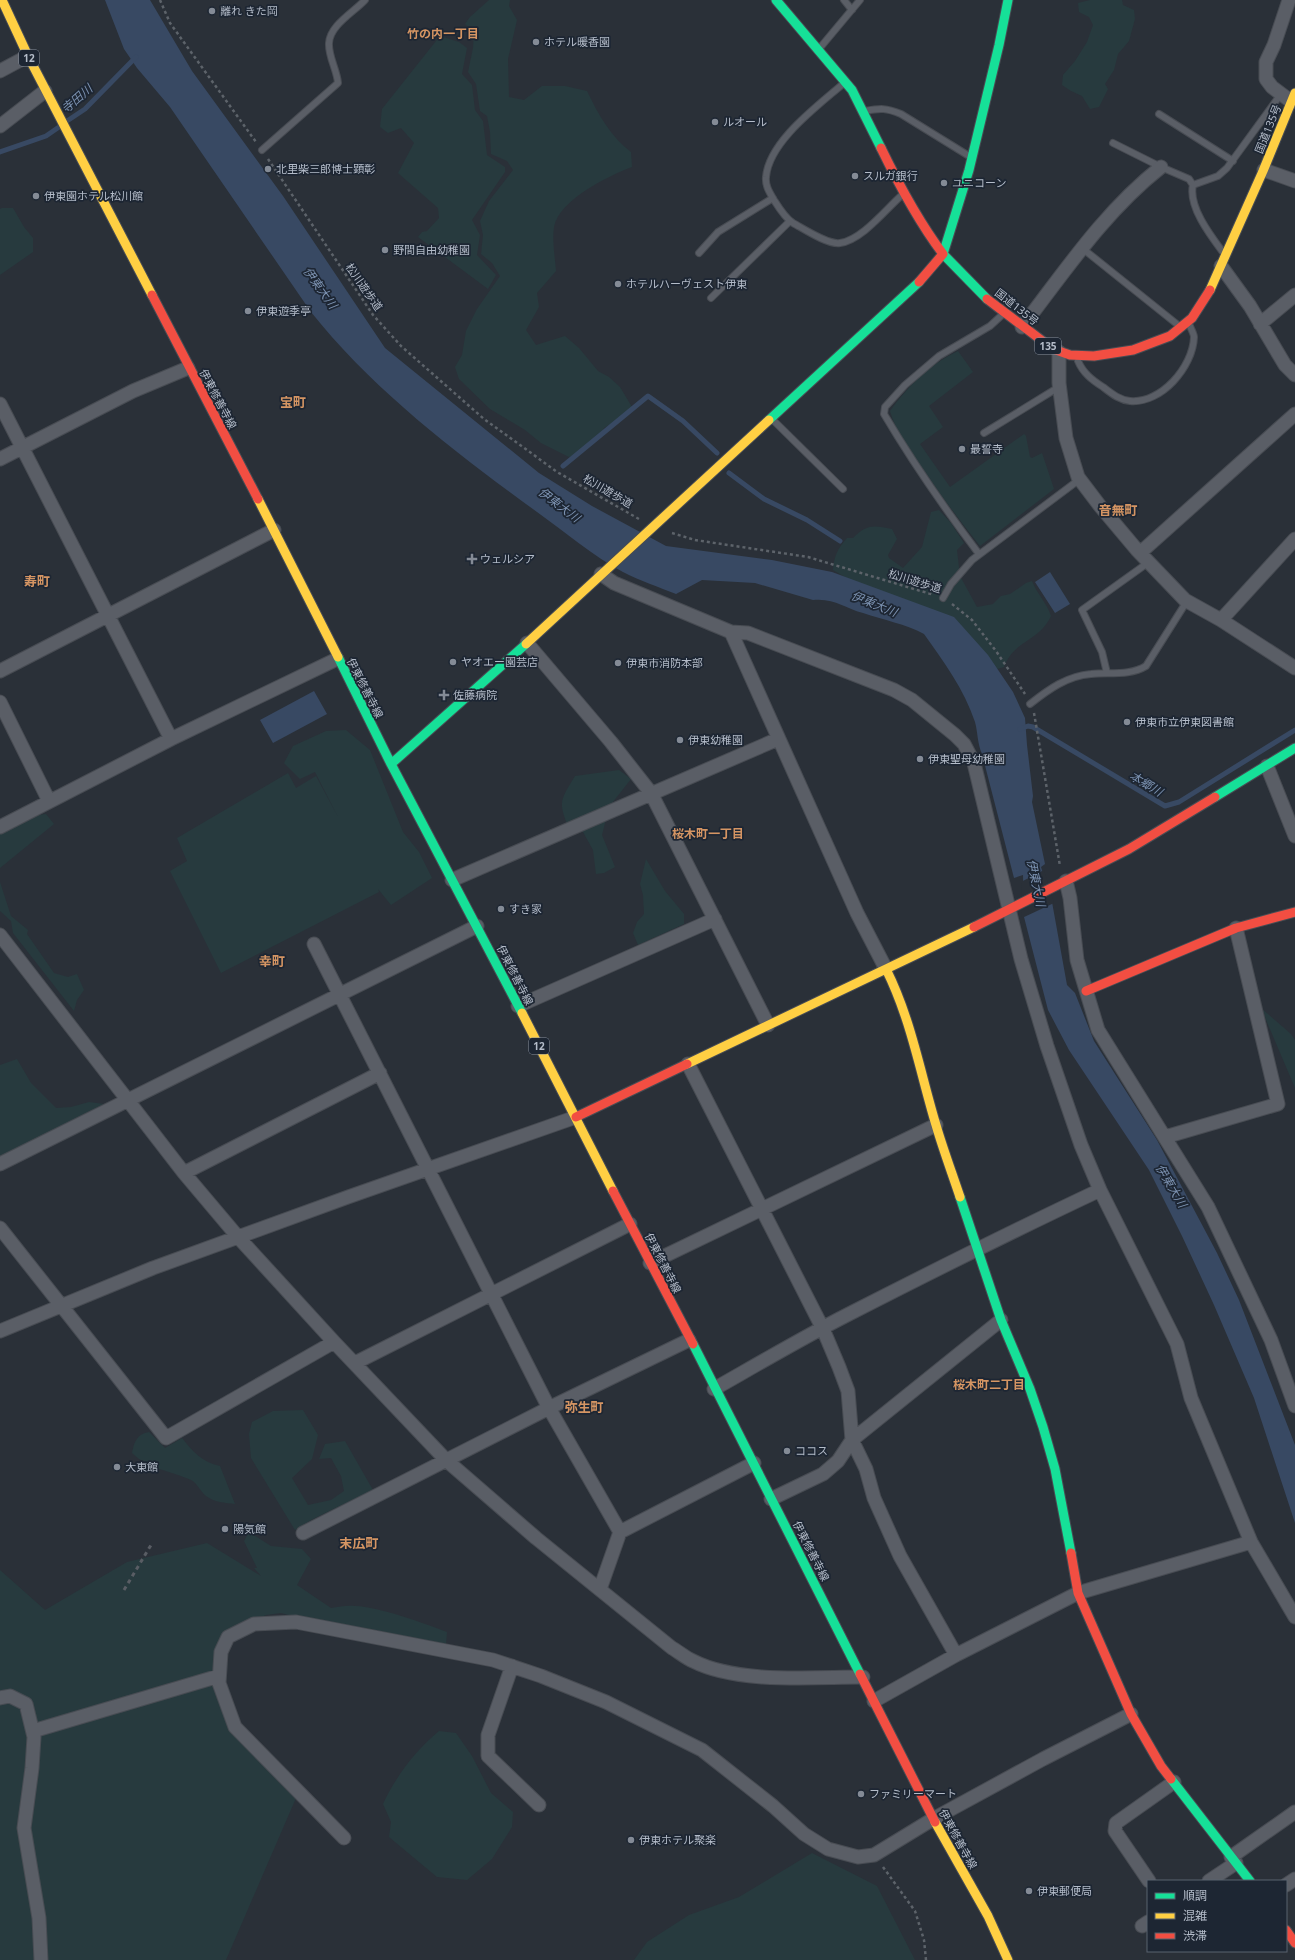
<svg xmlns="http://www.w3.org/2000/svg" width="1295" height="1960" font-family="'Noto Sans','Noto Sans JP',sans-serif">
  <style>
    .green { fill: #273a3e }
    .water { fill: #384963 }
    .pier { fill: #2a3038 }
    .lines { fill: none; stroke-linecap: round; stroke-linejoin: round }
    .stream { stroke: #384963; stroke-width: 5 }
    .lane-casing { stroke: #484c53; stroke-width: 8 }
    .street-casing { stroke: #484c53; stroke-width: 15 }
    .fast-casing { stroke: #484c53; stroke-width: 11 }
    .slow-casing { stroke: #484c53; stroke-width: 11 }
    .jam-casing { stroke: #484c53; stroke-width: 11 }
    .path { stroke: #5d636a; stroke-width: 2.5; stroke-dasharray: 3 3; stroke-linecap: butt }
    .lane { stroke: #5a5e66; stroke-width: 6 }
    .street { stroke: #5a5e66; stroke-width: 13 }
    .fast { stroke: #16e098; stroke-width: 9 }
    .slow { stroke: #ffcf43; stroke-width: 9 }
    .jam { stroke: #f24e42; stroke-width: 9 }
    .rail { stroke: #595d64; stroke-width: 3; stroke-dasharray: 4 4; stroke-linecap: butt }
    .poi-dot { fill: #848b96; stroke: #1d2633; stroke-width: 1.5 }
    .labels { text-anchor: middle; stroke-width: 3.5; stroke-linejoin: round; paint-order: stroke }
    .shield { fill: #1d2633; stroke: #878f9c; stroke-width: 1 }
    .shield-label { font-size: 10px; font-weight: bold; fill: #b4bcc9 }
    .poi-label { font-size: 11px; fill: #b4bcc9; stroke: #1d2633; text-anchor: start }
    .street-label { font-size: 11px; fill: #b4bcc9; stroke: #1d2633 }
    .neighbourhood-label { font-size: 12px; font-weight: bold; fill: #d59563; stroke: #1d2633 }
    .water-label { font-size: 12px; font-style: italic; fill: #7c92b1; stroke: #1d2633 }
    .quarter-label { font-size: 13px; font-weight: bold; fill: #d59563; stroke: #1d2633 }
  </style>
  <rect width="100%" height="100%" fill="#2a3038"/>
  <path class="green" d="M 489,0 L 510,0 L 509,6 L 517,20 L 508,59 L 509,97 L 524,100 L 542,86 L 565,86 L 587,91 C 598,114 611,137 631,152 L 632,167 C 608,176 559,200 554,227 C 552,241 555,257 556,271 L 537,293 L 539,307 L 526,330 L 536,345 L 565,336 L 579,348 L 598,371 L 609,377 L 620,387 L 632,407 L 625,416 L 604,428 L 599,439 L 578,455 L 569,457 L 541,443 L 525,430 L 490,409 L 459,379 L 455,367 L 462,355 L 466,331 L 477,309 L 500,276 L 492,263 L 481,254 L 483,235 L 480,221 L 489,201 L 513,170 L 507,161 L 491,154 L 490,132 L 487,116 L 480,111 L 476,84 L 468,72 L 473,48 L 474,32 L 465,24 L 470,17 Z
    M 1090,0 L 1122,0 L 1123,5 L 1134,10 L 1135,19 L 1129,41 L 1118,54 L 1114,70 L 1105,84 L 1108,89 L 1099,107 L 1090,109 L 1082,96 L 1071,91 L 1062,85 L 1063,75 L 1075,61 L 1087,42 L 1093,25 L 1089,17 L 1079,12 L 1078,3 Z
    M 440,36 L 459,42 L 467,48 L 462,74 L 472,85 L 475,110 L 483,121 L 487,155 L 505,167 L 505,172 L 472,220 L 480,235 L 477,255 L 496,275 L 488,289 L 418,237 L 422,232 L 427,231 L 439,218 L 438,208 L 398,173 L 414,143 L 401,128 L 388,133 L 380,127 L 382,109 Z
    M 2,208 L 13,208 L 24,227 L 33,238 L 33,252 L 0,275 L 0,209 Z
    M 958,351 L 973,372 L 929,406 L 943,427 L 920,444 L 950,487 L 1024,434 L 1026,436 L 1030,457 L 1032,458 L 1042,453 L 1054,489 L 980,546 C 960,521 941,496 923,469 C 910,451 896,432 890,411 C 908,386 930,364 958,351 Z
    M 939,510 L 951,523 L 964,543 L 957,550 L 960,576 L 977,607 L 993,604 L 1001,596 L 1010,594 L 1026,583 L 1032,581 C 1037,594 1047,603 1051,616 C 1039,642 1014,640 1004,667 L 994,670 L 862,587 L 833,570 C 834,556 838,548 847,538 L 853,538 C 867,524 873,525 892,529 L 897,539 L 888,555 L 889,558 L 903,568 L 922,547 L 931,512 Z
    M 346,730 L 370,750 L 403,832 L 419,852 L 432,878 L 391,905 L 378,889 L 379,892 L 221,973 L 170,871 L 187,861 L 177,838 L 288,773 L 296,788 L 316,776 L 338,817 L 315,772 L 300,779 L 284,763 L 293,746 L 326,731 Z
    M 619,770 L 631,779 L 609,807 L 602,835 L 615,867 L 604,873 L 596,874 L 593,850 L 583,832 L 568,826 C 557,801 562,798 575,776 Z
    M 46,814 L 54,824 L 0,868 L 0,832 L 30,816 Z
    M 646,859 L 665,891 L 684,914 L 684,924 L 638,945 L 633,933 L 637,922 L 644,914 L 643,895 L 640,884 Z
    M 0,882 L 11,916 L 28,930 L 27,934 L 54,973 L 68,977 L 77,974 L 84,990 L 77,1000 L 74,1011 L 13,933 L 11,921 L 0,911 Z
    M 1261,1008 L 1291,1034 L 1295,1040 L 1295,1088 Z
    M 17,1059 L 31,1083 L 56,1108 L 71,1107 L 89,1102 L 104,1104 L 0,1157 L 0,1065 Z
    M 303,1410 L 318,1435 L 312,1459 L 292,1478 L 308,1505 L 331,1500 L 344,1491 L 341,1476 L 331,1458 L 319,1459 L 325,1444 L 345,1441 L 373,1490 L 313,1519 L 295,1530 L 251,1458 L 249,1434 L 252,1422 L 273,1411 Z
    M 149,1432 L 165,1448 L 182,1438 C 193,1452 202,1462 220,1466 L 235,1504 C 225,1503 214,1502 206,1496 C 200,1491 197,1483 191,1480 C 169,1470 150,1470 132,1453 C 134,1442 137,1434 149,1432 Z
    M 249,1532 L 271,1546 L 302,1549 L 311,1559 L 297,1585 L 331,1608 C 339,1607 347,1605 355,1606 C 380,1607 423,1623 447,1632 L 446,1644 L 311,1621 L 281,1613 L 266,1615 L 259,1619 L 221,1652 L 226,1704 L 296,1798 L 226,1960 L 0,1960 L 0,1570 L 45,1610 L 127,1562 L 207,1543 L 261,1576 L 254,1568 L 257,1568 L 244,1541 Z
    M 439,1731 L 456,1733 L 472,1756 L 491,1793 L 513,1812 L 512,1827 L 492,1859 L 467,1880 L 437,1877 L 389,1837 L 391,1822 L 383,1804 C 396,1776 416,1750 439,1731 Z
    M 812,1853 L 877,1886 L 915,1960 L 634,1960 L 647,1942 L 689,1915 L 739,1897 Z"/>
  <path class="water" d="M 105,0 L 150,0 L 192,71 L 283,196 L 385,348 L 539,473 L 592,506 L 666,546 L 772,560 L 832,572 L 954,617 L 988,655 L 1013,692 L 1025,718 L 1027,745 L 1033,796 L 1032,802 L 1045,864 L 1041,867 L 1052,902 L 1067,985 L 1075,993 L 1094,1041 L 1157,1140 L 1217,1253 L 1239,1300 L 1295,1445 L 1295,1523 L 1254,1398 L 1214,1305 L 1182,1236 L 1149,1170 L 1069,1050 L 1048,1010 L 1024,917 L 1023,875 L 1014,878 L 982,754 C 977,742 978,733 975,722 C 964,689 944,662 924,634 C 906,624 883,620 863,613 C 844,608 835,598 813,600 L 755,583 L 702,580 L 676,594 C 659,587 640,581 623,572 C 593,556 565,532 537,512 C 456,453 373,390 311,312 L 170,107 L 137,68 L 124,49 Z
    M 1050,572 L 1070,604 L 1055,613 L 1035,582 Z
    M 314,691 L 327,714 L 273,743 L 260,720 Z"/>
  <path class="pier" d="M 1044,870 L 1054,903 L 1022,918 L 1021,882 Z"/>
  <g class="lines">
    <path class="stream" d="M 67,121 L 85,109 L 136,57
      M 0,152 L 46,136 L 59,127
      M 563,466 L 648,396 L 683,421 L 717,453
      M 729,473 L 764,499 L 807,520 L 840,541
      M 1020,729 L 1028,726 L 1033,727 L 1165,806 L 1179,802 L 1295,730"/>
    <g class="lane-casing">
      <path id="lane" d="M 844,0 L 852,10
        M 819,49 L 860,0
        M 844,83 C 819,105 769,141 766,177 C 765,186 770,193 774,200 C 779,208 785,218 793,223 C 804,229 828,245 840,243 C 862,240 886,209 902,195
        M 865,111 C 881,108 886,108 901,114 L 969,156
        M 1159,114 L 1233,161
        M 1113,143 L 1161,167 L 1189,179 L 1193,185 C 1188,206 1210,235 1222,251
        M 262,150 L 338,83 C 337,70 328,56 329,43 C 330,25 354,12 365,0
        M 1193,185 L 1218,176 L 1227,168 L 1281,94
        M 1082,248 L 1178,325
        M 699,253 L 718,232 L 773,198
        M 711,298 L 790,221
        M 1078,361 C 1083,373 1092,380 1103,387 C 1111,393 1119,400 1130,401 C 1161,404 1193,367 1194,337 C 1194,334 1191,329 1190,326
        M 773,420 L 843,489
        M 984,433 L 1059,387
        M 979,554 C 945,509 913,463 884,414 L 885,407 L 905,385 L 939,356 L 990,326 L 1002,315
        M 943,598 L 951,584 L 972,560 L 1080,479
        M 1107,673 L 1102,652 L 1082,610 L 1149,562
        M 1030,704 C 1049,689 1067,676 1091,674 C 1109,672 1130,676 1146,666 L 1187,601"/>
    </g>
    <g class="street-casing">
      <path id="street" d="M 1289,0 L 1274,45 L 1266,62 L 1266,79 L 1272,87 L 1292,102
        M 0,71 L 28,56
        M 0,126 L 45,91
        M 1264,170 L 1295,181
        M 1221,266 L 1250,306 L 1285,365 L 1295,375
        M 1260,324 L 1295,295
        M 1022,327 C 1065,271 1105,211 1161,167
        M 1059,352 L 1059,383 L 1066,438 L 1078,477 L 1100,506 L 1137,550 L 1185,600 L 1221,620 L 1295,668
        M 0,404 L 171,739
        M 0,459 L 133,391 L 188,368
        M 1140,553 L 1295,414
        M 601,574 L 614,583 L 731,632 L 857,913 L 886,969
        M 1221,620 L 1295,539
        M 731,632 L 748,633 L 894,690 L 912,700 L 955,735 L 964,744 L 974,763 L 1021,959 L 1047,1046 L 1081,1145 L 1100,1190 L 1177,1344 L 1191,1398 L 1251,1542 L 1295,1617
        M 527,643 L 611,742 L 651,793 L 768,1025
        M 0,671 L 274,530
        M 0,702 L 49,801
        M 1267,766 L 1295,836
        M 0,827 L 171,739 L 337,659
        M 452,880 L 778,739
        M 1066,881 L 1070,898 L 1077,960 L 1098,1030 L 1208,1207 L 1271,1340 L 1295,1406
        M 0,935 L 184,1173 L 238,1237 L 334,1342 L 446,1460 L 536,1538 L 672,1648 C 679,1652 686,1658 693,1661 C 738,1684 812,1677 863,1677
        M 314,944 L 549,1408 L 620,1532
        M 518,1006 L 715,919
        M 688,1064 L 823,1329 L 839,1367 L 848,1391 L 852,1440 L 866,1469 L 874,1498 L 900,1556 L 956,1655
        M 1165,1137 L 1278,1104 L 1236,928
        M 0,1164 L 477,926
        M 184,1173 L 380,1073
        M 0,1228 L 166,1438 L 334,1342
        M 650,1263 L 936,1125
        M 0,1331 L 153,1268 L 348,1197 L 576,1117
        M 355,1363 L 630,1224
        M 714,1389 C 758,1364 802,1338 847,1315 C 931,1272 1015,1230 1100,1190
        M 771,1499 L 823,1474 L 838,1461 L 852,1440 L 1001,1320
        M 303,1533 L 549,1408 L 689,1340
        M 600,1589 L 620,1532 L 754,1463
        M 512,1666 L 488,1735 L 488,1756 L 539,1805
        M 0,1698 L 10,1696 L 26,1704 L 34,1737 L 32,1768 L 24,1828 L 39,1918 L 41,1960
        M 874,1701 L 956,1655 L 1078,1593 L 1251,1542
        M 33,1731 L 219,1676
        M 344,1838 L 235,1727 L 219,1683 L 221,1652 L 228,1637 L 254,1624 L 296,1622 L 493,1660 L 541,1676 L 606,1702 L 702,1750 L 773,1806 L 804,1834 L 828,1849 L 858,1857 L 874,1855 L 933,1819 L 1043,1759 L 1131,1714
        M 1231,1857 L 1295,1812
        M 1149,1881 L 1115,1831 L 1116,1823 L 1174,1782
        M 1209,1881 L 1236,1863
        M 1286,1885 L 1295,1879
        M 1142,1926 L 1148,1922"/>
    </g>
    <g class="fast-casing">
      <path id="fast" d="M 776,0 L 852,90 L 881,148
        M 987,299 L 943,254 L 969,170 L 999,45 L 1008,0
        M 769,420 L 919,282
        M 338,657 L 391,764 L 522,1013
        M 391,764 L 526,644
        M 1215,797 L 1295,748
        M 960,1197 L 1001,1320 L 1030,1389 L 1043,1427 L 1055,1469 L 1071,1553
        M 693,1344 L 860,1674
        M 1171,1779 L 1250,1881"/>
    </g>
    <g class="slow-casing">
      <path id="slow" d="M 2,0 L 28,56 L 152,295
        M 1210,290 L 1263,171 L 1295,93
        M 258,499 L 338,657
        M 526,644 L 769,420
        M 886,969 C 911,1019 920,1072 936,1125 C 943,1149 952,1173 960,1197
        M 522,1013 L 613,1191
        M 687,1064 L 974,927
        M 935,1822 L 988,1916 L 1008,1960"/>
    </g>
    <g class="jam-casing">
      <path id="jam" d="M 881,148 C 899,185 918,221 943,254 L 919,282
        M 152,295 L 258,499
        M 987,299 L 1053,349 L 1070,355 L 1094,356 L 1133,350 L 1170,336 L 1192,318 L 1210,290
        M 974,927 L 1129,849 L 1215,797
        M 1086,991 L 1236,928 L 1295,912
        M 576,1117 L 687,1064
        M 613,1191 L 693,1344
        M 1071,1553 L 1078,1593 L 1131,1714 L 1161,1766 L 1171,1779
        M 860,1674 L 935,1822
        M 1286,1930 L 1295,1943"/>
    </g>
    <path class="path" d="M 160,0 L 170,23 L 256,142
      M 268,159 L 373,315 L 401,346 L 484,419 L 527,450 L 557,472 L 639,519
      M 672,533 L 695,540 L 808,557 L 934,595
      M 952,604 L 972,620 L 996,651 L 1025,694
      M 1034,713 L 1060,866
      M 883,1867 L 915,1911 L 924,1940 L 926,1960"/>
    <use href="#lane" class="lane"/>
    <use href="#street" class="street"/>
    <use href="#fast" class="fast"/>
    <use href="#slow" class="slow"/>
    <use href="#jam" class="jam"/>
    <path class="rail" d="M 124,1590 L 151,1545"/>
  </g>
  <g class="poi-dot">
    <circle cx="212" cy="11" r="4"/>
    <circle cx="536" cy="42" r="4"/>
    <circle cx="715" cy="122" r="4"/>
    <circle cx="268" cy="169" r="4"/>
    <circle cx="855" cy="176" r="4"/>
    <circle cx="944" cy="183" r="4"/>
    <circle cx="36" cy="196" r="4"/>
    <circle cx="385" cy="250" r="4"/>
    <circle cx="618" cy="284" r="4"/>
    <circle cx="248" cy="311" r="4"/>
    <circle cx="962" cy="449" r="4"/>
    <path d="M470 553h4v4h4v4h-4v4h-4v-4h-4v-4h4z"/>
    <circle cx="453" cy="662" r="4"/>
    <circle cx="618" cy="663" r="4"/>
    <path d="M442 689h4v4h4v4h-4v4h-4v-4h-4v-4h4z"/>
    <circle cx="1127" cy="722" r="4"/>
    <circle cx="680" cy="740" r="4"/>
    <circle cx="920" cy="759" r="4"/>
    <circle cx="501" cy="909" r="4"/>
    <circle cx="787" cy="1451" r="4"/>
    <circle cx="117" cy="1467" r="4"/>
    <circle cx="225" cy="1529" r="4"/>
    <circle cx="861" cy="1794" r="4"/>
    <circle cx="631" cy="1840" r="4"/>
    <circle cx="1029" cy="1891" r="4"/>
  </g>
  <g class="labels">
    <g class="shield">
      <rect x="19" y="50" width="20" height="16" rx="3"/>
      <rect x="1035" y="338" width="26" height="16" rx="3"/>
      <rect x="529" y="1038" width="20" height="16" rx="3"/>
    </g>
    <g class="shield-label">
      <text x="29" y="62">12</text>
      <text x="1048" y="350">135</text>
      <text x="539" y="1050">12</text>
    </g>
    <g class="poi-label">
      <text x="220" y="15">離れ きた岡</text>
      <text x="544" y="46">ホテル暖香園</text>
      <text x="723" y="126">ルオール</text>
      <text x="276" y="173">北里柴三郎博士顕彰</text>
      <text x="863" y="180">スルガ銀行</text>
      <text x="952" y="187">ユニコーン</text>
      <text x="44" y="200">伊東園ホテル松川館</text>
      <text x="393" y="254">野間自由幼稚園</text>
      <text x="626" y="288">ホテルハーヴェスト伊東</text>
      <text x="256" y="315">伊東遊季亭</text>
      <text x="970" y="453">最誓寺</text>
      <text x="480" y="563">ウェルシア</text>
      <text x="461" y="666">ヤオエー園芸店</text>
      <text x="626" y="667">伊東市消防本部</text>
      <text x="453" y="699">佐藤病院</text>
      <text x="1135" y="726">伊東市立伊東図書館</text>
      <text x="688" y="744">伊東幼稚園</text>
      <text x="928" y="763">伊東聖母幼稚園</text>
      <text x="509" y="913">すき家</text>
      <text x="795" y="1455">ココス</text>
      <text x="125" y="1471">大東館</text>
      <text x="233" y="1533">陽気館</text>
      <text x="869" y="1798">ファミリーマート</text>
      <text x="639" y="1844">伊東ホテル聚楽</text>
      <text x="1037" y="1895">伊東郵便局</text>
    </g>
    <g class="street-label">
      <text transform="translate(1268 129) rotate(-68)" y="4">国道135号</text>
      <text transform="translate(364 287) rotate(55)" y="4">松川遊歩道</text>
      <text transform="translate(1017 307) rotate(38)" y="4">国道135号</text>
      <text transform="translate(218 399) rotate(62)" y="4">伊東修善寺線</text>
      <text transform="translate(608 491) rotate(30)" y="4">松川遊歩道</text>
      <text transform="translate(915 581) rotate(17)" y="4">松川遊歩道</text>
      <text transform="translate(365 688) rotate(63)" y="4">伊東修善寺線</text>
      <text transform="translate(515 975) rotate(63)" y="4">伊東修善寺線</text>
      <text transform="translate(663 1263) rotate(63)" y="4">伊東修善寺線</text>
      <text transform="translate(811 1551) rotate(63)" y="4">伊東修善寺線</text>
      <text transform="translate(958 1839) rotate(61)" y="4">伊東修善寺線</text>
    </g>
    <g class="neighbourhood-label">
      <text x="443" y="38">竹の内一丁目</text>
      <text x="708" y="838">桜木町一丁目</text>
      <text x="989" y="1389">桜木町二丁目</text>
    </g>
    <g class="water-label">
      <text transform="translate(77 99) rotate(-41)" y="4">寺田川</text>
      <text transform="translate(320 288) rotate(54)" y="4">伊東大川</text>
      <text transform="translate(559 505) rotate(37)" y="4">伊東大川</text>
      <text transform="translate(874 604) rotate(22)" y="4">伊東大川</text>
      <text transform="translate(1146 784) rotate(31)" y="4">本郷川</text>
      <text transform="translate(1036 883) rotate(78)" y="4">伊東大川</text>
      <text transform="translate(1171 1186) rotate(59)" y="4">伊東大川</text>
    </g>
    <g class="quarter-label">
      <text x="293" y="407">宝町</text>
      <text x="1118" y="515">音無町</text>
      <text x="37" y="586">寿町</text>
      <text x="272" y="966">幸町</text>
      <text x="584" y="1412">弥生町</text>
      <text x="359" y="1548">末広町</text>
    </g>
  </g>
  <rect x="1147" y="1880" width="140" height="72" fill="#1d2633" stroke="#59626f"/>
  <rect x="1155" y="1893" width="20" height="6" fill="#16e098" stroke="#59626f"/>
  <text x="1183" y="1900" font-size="12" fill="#b4bcc9">順調</text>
  <rect x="1155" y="1913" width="20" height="6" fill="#ffcf43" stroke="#59626f"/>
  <text x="1183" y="1920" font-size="12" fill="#b4bcc9">混雑</text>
  <rect x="1155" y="1933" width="20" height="6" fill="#f24e42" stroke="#59626f"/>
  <text x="1183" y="1940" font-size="12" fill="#b4bcc9">渋滞</text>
</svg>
